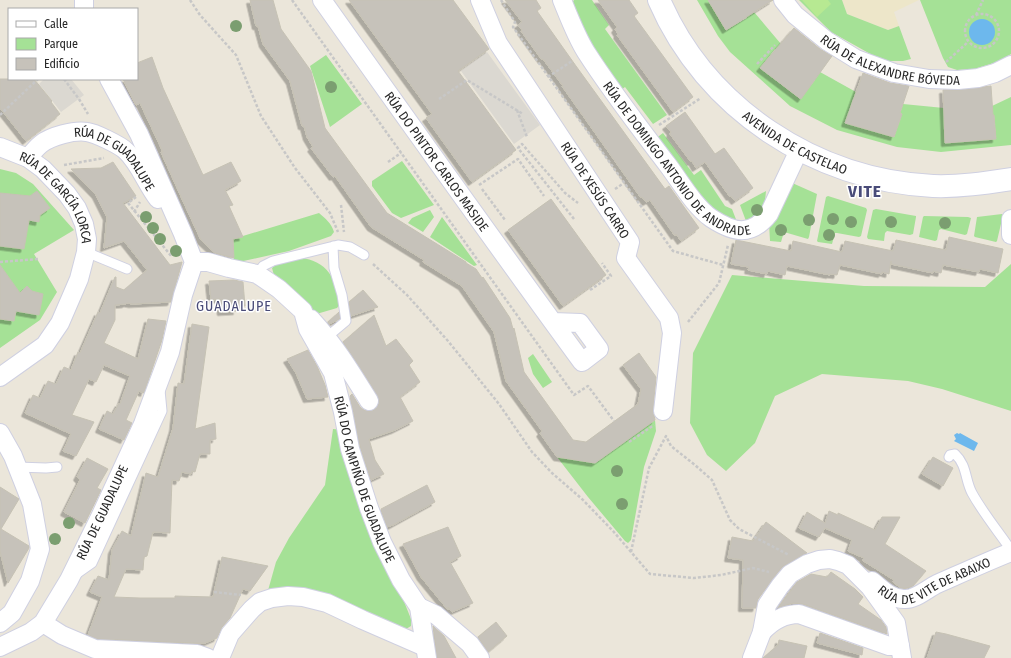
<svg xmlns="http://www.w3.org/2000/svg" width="1011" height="658" font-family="'Fira Sans Condensed',sans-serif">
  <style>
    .education { fill: #ede6c9 }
    .green { fill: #a5e196 }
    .pitch { fill: #b7e992 }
    .plaza { fill: #dbd8d1 }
    .water { fill: #6db8ed }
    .building { fill: #c6c2ba; stroke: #c6c2b4; filter: url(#shadow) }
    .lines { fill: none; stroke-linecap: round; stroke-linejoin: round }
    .lane-casing { stroke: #cfd0e1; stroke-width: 11 }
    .street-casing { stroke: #cfd0e1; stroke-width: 20 }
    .secondary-casing { stroke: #cfd0e1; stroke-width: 24 }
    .path { stroke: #c7c7c7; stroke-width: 2.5; stroke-dasharray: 3 2; stroke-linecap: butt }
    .lane { stroke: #fff; stroke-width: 9 }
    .street { stroke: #fff; stroke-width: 18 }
    .secondary { stroke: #fff; stroke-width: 22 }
    .tree { fill: #7b9e70 }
    .labels { text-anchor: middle; stroke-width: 3; stroke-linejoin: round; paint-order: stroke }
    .street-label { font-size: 13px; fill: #282828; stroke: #fff }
    .neighbourhood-label { font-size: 14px; letter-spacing: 1px; fill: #494b78; stroke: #fff }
    .district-label { font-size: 17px; font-weight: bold; letter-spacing: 1px; fill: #494b78; stroke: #fff }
  </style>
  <defs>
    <filter id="shadow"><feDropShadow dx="-3.5" dy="3.5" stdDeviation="0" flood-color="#0004"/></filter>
  </defs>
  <rect width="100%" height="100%" fill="#ebe6da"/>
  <path class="education" d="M 842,0 L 919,0 L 894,12 L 899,26 L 888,30 L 847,14 Z"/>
  <path class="green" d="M 574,0 L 592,0 L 609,25 L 605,29 L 667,115 L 653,124 L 625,87 L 621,90 L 596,58 L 572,3 Z
    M 697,0 L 708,0 L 726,30 L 747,18 L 746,16 L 754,12 L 781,44 L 777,50 L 775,49 L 760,68 L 800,99 L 815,80 L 814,79 L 820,72 L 856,92 L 855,100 L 853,99 L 846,123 L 894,137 L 902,114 L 900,113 L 903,104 L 944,108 L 946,119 L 944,119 L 945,143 L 996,139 L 994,115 L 992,115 L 992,106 L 1011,97 L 1011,145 L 941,152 L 897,147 L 837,130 L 790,106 L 730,52 L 718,36 Z
    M 799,0 L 842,0 L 847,14 L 888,30 L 899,26 L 911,59 L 903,61 L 883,61 L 831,32 Z
    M 920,0 L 1011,0 L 1011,54 L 997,62 L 974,69 L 957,70 L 948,67 L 943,58 Z
    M 326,55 L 362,104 L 330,127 L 310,66 Z
    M 663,133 L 694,175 L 701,170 L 725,206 L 732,209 L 737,222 L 708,207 L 655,139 Z
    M 402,161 L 434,205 L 401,218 L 392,213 L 372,186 L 372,181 Z
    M 0,169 L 16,173 L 33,184 L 74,230 L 34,254 L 57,292 L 40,320 L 0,348 Z
    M 790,182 L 817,194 L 809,237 L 808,239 L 784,232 L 781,242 L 770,241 L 769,223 Z
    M 766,191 L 764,211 L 746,221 L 740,205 Z
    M 828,196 L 866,208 L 867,210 L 861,236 L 859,237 L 837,233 L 835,233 L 832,244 L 818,242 L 817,241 L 826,197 Z
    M 876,209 L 916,216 L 916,217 L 913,234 L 910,235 L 887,231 L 885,233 L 884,241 L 868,239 L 867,237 L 873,210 Z
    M 430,210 L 434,217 L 423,232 L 408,223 L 412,218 Z
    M 319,213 C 326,219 331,223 334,232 L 331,236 L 289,251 L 234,263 L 233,239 Z
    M 1002,214 L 1003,215 L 997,241 L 996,242 L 975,237 L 974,236 L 977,217 Z
    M 924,216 L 968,217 L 971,218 L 967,234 L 965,235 L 941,229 L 939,230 L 937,240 L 935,241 L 919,237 L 923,217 Z
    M 442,217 L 477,265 L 474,266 L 430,237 Z
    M 300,258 C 327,260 337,280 340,304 L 337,308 L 313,315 L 275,279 L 272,268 L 277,263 Z
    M 1011,264 L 1011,411 L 942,389 L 908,381 L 822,374 L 775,396 L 755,443 L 726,471 L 707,455 L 690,423 L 693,353 L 732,275 L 864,286 L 985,287 Z
    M 533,354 L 552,382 L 543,388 L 533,374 L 528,358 Z
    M 655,420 L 656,431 L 644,467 L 631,540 L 628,543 L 625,541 L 588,497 L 557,457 L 595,463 Z
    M 333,429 L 342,430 L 401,594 L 411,619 L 411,626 L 406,629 L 267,594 L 276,562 L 289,538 L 325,485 Z"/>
  <path class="pitch" d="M 802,0 L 828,0 L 831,4 L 817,17 Z"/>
  <path class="plaza" d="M 487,52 L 540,125 L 514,144 L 461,71 Z
    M 44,79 L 71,79 L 84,95 L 61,112 L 39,84 Z"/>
  <path class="water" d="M969 32a13 13 0 1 1 26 0a13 13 0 1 1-26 0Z
    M 957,433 L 959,434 L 960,433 L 978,443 L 974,451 L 954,441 L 956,439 L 954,435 Z"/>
  <path class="building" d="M 250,0 L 273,0 L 281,29 L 311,71 L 325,128 L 387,213 L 466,262 L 466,263 L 476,269 L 482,278 L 483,277 L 510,318 L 513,329 L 514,328 L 524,372 L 573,440 L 586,442 L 638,404 L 641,389 L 623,365 L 639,353 L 656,377 L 653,410 L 655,420 L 595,463 L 557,457 L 540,433 L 542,431 L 506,381 L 494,332 L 462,286 L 423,262 L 424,260 L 371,227 L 335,176 L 333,177 L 311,148 L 313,147 L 307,137 L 304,126 L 302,126 L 290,81 L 263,44 L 258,26 L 256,26 Z
    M 349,0 L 453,0 L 489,49 L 458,71 L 516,150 L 472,182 L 426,118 L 432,114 Z
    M 505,0 L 536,0 L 541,8 L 537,11 L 576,66 L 665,189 L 669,186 L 699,228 L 681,241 L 676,234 L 675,236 L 650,200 L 646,202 L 642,197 L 641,198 L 562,86 L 563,86 L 543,59 L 542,60 L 521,31 L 522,30 L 518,25 L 522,22 Z
    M 598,0 L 629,0 L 638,13 L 634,16 L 693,97 L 673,112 L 617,35 L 618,34 L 615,29 L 617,27 Z
    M 708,0 L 773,0 L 726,30 Z
    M 794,28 L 820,49 L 832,56 L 801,99 L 760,68 Z
    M 152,57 L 163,88 L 203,175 L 231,162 L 241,181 L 225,190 L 233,205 L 229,206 L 243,237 L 233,239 L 234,258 L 215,253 L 201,240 L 183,201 L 161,152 L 163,152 L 140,103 L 136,105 L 123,79 L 137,79 L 137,63 Z
    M 863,73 L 890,83 L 909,86 L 900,113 L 902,114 L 894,137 L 845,123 Z
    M 0,79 L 34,79 L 52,101 L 51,102 L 60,114 L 26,141 L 0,108 Z
    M 991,86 L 993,115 L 994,115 L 996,139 L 945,143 L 943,90 L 959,90 Z
    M 685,112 L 715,154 L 724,148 L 753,188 L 735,201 L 731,196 L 730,197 L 705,162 L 696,168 L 692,161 L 691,162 L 670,134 L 671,132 L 666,126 Z
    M 113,162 L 136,196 L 123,203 L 170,265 L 182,262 L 171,302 L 132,304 L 127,303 L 126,304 L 115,305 L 115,320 L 104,343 L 138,359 L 148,319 L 166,321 L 162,340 L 144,393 L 139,391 L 126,420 L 132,423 L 124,440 L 99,429 L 107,411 L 113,414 L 119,403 L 120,404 L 130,376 L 104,365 L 96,382 L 89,379 L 72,415 L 94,422 L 76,456 L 63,451 L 71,434 L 25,413 L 33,395 L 40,398 L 48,381 L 56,384 L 64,367 L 71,370 L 78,352 L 80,353 L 98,312 L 100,313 L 115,277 L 116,277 L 116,287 L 124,290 L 147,270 L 124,241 L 104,248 L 107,217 L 96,195 L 71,169 L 101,168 Z
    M 37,191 L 50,208 L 40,215 L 39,222 L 29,220 L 24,249 L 0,246 L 0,193 L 30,196 Z
    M 551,199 L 606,275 L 563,306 L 508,230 Z
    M 949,237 L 1003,249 L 998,273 L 980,269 L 979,272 L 943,265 L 941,273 L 933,271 L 933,273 L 891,264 L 891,261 L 889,274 L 882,272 L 882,274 L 840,265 L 837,275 L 830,274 L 830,275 L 787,266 L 785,275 L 768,271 L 767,274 L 748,270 L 749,267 L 731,264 L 736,240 L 791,251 L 793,241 L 842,252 L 845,241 L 893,251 L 896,240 L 946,250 Z
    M 0,265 L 20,293 L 27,286 L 32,291 L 43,294 L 39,315 L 16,311 L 14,321 L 0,319 Z
    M 234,280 L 243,282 L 245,306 L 235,306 L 237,311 L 221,312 L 220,299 L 211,300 L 209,281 Z
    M 363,290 L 378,307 L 351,316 L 349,302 Z
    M 339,312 L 340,319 L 329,324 L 328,322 Z
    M 374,315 L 386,346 L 396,339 L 413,361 L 409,365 L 420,382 L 400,397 L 413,421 L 395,430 L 369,439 L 375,460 L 384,474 L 371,480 L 360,446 L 350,396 L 352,394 L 360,407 L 364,410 L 369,411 L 374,410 L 378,406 L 379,400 L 371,385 L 343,342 Z
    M 192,324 L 209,327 L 195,429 L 215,423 L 216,439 L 210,440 L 210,454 L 200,454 L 195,472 L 192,471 L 191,474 L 182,472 L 179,481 L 172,480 L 170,533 L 153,532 L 147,556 L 144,557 L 143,570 L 126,569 L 114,597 L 140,598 L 175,598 L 175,596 L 213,597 L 222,557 L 268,566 L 250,591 L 243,589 L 230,618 L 222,627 L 217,638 L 205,643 L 195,643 L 97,639 L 88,635 L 102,597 L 90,592 L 98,576 L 109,580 L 112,550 L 122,531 L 131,536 L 146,473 L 158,477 L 173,428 L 178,383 L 184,384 Z
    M 308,350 L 317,366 L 325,385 L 328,397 L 307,399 L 296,373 L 287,359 Z
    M 933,457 L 953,468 L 943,486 L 922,474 Z
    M 87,458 L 108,469 L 97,488 L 101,490 L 85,523 L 64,512 L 80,480 L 77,477 Z
    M 427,485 L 435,502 L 393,525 L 387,527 L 381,509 Z
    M 0,487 L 19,499 L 1,529 L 29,546 L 29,548 L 8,583 L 0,551 Z
    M 829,511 L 838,515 L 838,513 L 875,530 L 882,517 L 900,517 L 885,544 L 926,571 L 913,586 L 907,588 L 901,588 L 893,582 L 894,580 L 862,560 L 864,558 L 848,551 L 852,540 L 825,528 L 819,537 L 799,528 L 807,512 L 825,523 Z
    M 766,522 L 807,553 L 782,567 L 758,599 L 756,608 L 742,608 L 743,560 L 728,558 L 732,537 L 753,541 Z
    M 448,527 L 461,556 L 450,562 L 473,603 L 452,612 L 448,607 L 448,610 L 421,577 L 403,544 Z
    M 831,572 L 855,589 L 863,597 L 858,604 L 881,620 L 886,627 L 887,634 L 803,604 L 793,603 L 778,608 L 797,582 L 811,574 L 827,577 Z
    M 496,622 L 507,636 L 488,652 L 478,637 Z
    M 433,626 L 444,636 L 456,658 L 437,658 Z
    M 936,632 L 946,634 L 990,646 L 984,658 L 927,658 Z
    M 820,633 L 863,648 L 862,655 L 817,643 Z
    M 779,640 L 807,646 L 804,658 L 763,658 L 778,645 Z"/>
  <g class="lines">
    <g class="lane-casing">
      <path id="lane" d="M 86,252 L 127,269
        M 257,274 L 263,266 L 273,261 L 338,245 L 350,247 L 364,255
        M 327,337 L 346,321 L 342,295 L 334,268 L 333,246
        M 949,457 L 950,455 L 955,454 C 967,465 965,480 972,493 C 983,513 998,531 1011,550
        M 17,467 L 46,468 L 57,467
        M 75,575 L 92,563 L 162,411 L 160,390"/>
    </g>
    <g class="street-casing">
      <g id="street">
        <path d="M 84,0 L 84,9"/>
        <path id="s1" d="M 322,0 C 408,121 494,242 582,362 L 599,349 L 580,323 L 553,322"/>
        <path id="s2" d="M 480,0 L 498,43 L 630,242 L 626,258 L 669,318 L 672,333 L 663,411"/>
        <path id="s3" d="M 562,0 C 569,17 576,36 586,52 C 611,91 639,127 667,164 C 680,181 694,206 711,218 C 734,233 751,237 769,214 L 799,150"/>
        <path id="s4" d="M 783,0 L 795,15 L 827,41 L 856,59 L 894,73 L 929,79 L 958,80 L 978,78 L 995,73 L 1011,65"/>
        <path id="s5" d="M 0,147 L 28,158 L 43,169 L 67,194 L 77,208 L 84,224 L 87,239 L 86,252 L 79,279 L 60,323 L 45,345 L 0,377"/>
        <path id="s6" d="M 28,158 C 32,153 36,148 41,144 C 51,136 74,130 87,132 C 95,133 120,145 126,151 C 139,163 147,185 158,199"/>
        <path d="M 1011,219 L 1011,235"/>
        <path id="s7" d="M 194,262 L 208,262 L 229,268 L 257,274 L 279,289 L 303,311 L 308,329 L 333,373 L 343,412 L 350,449 L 369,508 L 382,542 L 401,580 L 419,607 L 427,658"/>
        <path d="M 311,319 C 334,344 351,372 369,401"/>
        <path d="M 0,433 L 13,456 L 32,504 L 40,549 L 30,581 L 12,613 L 0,623"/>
        <path id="s8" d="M 872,581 C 882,589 891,599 904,599 C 915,600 927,589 937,584 C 962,573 986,562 1011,552"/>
        <path d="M 419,607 L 436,615 L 470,644 L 480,658"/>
        <path d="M 43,623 L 62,635 L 95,649 L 197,654 L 208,658"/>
        <path d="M 762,632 C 772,621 784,614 799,614 L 889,646 L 900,646"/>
        <path id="s9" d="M 0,647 L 31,632 L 43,623 L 69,580 L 101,515 L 143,424 L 170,352 L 183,295 L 194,262 L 183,234 L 139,134 L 109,79"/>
        <path d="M 220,658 L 230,634 L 252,609 L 260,602 L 272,598 L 288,596 L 303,597 L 327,603 L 363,620 L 425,647"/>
        <path d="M 752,658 L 762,632 L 767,605 L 780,586 L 790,574 L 807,564 L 819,560 L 830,559 L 838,561 L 848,565 L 870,587 L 896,623 L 902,658"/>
      </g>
    </g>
    <g class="secondary-casing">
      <g id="secondary">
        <path id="s10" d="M 659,0 C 706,109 815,180 933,186 C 959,187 985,183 1011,179"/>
      </g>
    </g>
    <path class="path" d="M 190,0 L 200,15 L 236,55 L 261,116 L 295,168 L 330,213 L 338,232
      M 292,0 L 574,395 L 588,386 L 614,421
      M 501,0 L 515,22 L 513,27 L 673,251 L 723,265
      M965 31a17 17 0 1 1 34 0a17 17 0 1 1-34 0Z
      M 976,15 L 983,0
      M 946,62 L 968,42
      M 757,64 L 775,45
      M 548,77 L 572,61
      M 64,79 L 79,99 L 88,114
      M 439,99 L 467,80 L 523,114
      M 517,110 L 527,137
      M 0,115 L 38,79
      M 659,125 L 701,98
      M 388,162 L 401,153
      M 64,165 L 104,158
      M 479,185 L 518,159 L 544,196
      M 482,189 L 505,220
      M 615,189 L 624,183
      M 136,197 L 128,203 L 172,257
      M 341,205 L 344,232
      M 134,212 L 140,202
      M 574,219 L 518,148 L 522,144 L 565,193 L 578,203
      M 0,262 L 38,259
      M 373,264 L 407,295 L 448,341 L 499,404 L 532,452 L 552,473 L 582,499 L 613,531 L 650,574 L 694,578 L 721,575 L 753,568 L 769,572
      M 590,290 L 611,276 L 602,263
      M 688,322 L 719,283 L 728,245
      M 629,442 L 654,425
      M 631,552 L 649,468 L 666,436 L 671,446 L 695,465 L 712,480 L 730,520 L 739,529 L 789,555
      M 214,592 L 241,595"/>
    <use href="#lane" class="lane"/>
    <use href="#street" class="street"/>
    <use href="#secondary" class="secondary"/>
  </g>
  <g class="tree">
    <circle cx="236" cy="26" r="6"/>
    <circle cx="331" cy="87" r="6"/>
    <circle cx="757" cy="210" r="6"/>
    <circle cx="146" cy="217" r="6"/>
    <circle cx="833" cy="219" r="6"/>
    <circle cx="809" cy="220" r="6"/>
    <circle cx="851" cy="222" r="6"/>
    <circle cx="891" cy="222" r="6"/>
    <circle cx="945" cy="223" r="6"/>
    <circle cx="153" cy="228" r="6"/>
    <circle cx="781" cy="230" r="6"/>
    <circle cx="829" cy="235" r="6"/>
    <circle cx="160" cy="239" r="6"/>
    <circle cx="176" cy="251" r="6"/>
    <circle cx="617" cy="471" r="6"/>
    <circle cx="622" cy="504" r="6"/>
    <circle cx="69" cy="523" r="6"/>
    <circle cx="55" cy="539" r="6"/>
  </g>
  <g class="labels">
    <g class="street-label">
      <text dy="5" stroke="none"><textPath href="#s4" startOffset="128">RÚA DE ALEXANDRE BÓVEDA</textPath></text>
      <text dy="5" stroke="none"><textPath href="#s10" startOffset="202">AVENIDA DE CASTELAO</textPath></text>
      <text dy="5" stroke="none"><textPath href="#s3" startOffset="201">RÚA DE DOMINGO ANTONIO DE ANDRADE</textPath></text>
      <text dy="5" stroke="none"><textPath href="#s1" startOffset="198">RÚA DO PINTOR CARLOS MASIDE</textPath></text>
      <text dy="5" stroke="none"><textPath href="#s6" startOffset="106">RÚA DE GUADALUPE</textPath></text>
      <text dy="5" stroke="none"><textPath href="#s2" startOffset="223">RÚA DE XESÚS CARRO</textPath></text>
      <text dy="5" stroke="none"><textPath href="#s5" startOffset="80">RÚA DE GARCÍA LORCA</textPath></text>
      <text dy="5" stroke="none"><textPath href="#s7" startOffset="304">RÚA DO CAMPIÑO DE GUADALUPE</textPath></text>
      <text dy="5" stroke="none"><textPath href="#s9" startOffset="175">RÚA DE GUADALUPE</textPath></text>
      <text dy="5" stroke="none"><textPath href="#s8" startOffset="71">RÚA DE VITE DE ABAIXO</textPath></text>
    </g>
    <g class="neighbourhood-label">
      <text x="234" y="311">GUADALUPE</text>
    </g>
    <g class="district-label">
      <text x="865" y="197">VITE</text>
    </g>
  </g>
  <rect x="8" y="8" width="130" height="72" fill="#ffffff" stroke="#a9a9a9"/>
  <rect x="16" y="21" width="20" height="6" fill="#ffffff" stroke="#a9a9a9"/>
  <text x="44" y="28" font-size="12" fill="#282828">Calle</text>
  <rect x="16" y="38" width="20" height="12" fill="#a5e196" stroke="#a9a9a9"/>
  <text x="44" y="48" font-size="12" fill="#282828">Parque</text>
  <rect x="16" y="58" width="20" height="12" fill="#c6c2ba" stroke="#a9a9a9"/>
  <text x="44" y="68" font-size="12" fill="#282828">Edificio</text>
</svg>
